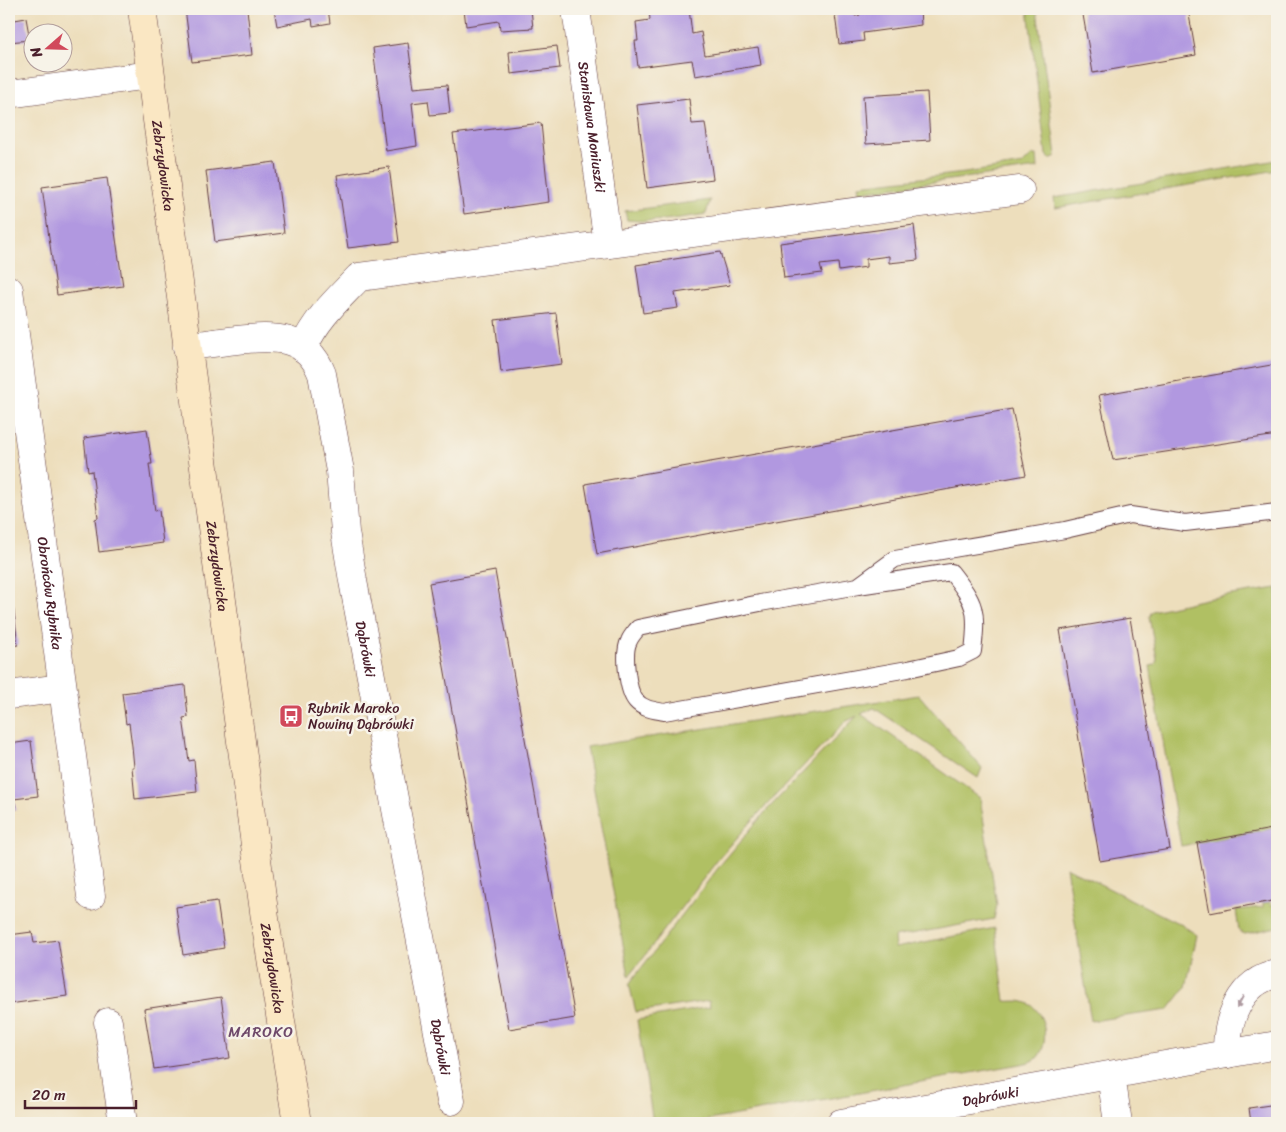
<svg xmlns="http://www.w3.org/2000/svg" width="1286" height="1132" font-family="Sriracha,sans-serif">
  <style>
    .green { fill: #b0c063; stroke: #7d7047 }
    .building { fill: #b198e0 }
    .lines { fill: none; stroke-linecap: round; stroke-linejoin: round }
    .lane-casing { stroke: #623c41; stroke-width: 18 }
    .street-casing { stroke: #623c41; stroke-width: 29 }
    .secondary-casing { stroke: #623c41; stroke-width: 29 }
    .lane { stroke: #fff; stroke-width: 16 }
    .street { stroke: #fff; stroke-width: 28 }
    .secondary { stroke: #fae7c3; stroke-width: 28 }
    .oneway { fill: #ae9aa0 }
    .labels { text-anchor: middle; stroke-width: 5; stroke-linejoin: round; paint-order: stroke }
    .street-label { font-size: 14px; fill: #4a1f2b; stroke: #f7f3e8 }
    .poi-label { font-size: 14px; fill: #4a1f2b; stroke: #f7f3e8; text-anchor: start }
    .neighbourhood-label { font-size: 15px; letter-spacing: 1px; fill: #6e496a; stroke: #f7f3e8 }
  </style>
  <rect width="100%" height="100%" fill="#f7f3e8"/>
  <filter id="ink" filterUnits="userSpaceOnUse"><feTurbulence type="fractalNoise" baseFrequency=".02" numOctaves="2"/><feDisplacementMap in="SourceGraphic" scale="10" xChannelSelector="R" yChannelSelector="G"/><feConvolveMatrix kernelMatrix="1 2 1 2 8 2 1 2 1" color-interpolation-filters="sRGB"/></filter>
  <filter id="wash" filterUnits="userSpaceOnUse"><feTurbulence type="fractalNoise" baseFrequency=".0096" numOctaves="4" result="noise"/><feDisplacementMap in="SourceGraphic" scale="20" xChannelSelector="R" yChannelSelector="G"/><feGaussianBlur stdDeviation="1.12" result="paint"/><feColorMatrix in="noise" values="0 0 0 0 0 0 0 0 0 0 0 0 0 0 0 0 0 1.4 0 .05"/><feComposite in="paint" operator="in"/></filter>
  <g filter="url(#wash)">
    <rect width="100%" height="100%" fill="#eddebc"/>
    <path class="green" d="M 1028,9 L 1037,9 L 1056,156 L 1050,159 L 1046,155 Z
      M 1032,155 L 1037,155 L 1038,168 L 860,192 L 859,185 L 965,173 L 1023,164 Z
      M 1277,160 L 1277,170 L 1055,208 L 1054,198 Z
      M 710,200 L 706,214 C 680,218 653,223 627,220 L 625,211 Z
      M 1277,588 L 1277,828 L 1181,846 L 1150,666 L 1155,665 L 1157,659 L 1149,617 L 1152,611 L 1206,599 Z
      M 919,695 L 982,768 L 978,778 L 874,708 L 861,714 L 980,798 L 997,905 L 994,919 L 894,937 L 895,948 L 995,928 L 1005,1001 C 1011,1002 1019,1000 1024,1002 C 1046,1007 1051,1045 1036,1059 C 1032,1062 1025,1063 1021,1064 L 692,1123 L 653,1123 L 637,1020 L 710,1007 L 709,1001 L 636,1012 L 629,984 L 722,863 L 766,811 L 857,716 L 845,722 L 759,813 L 720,857 L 629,976 L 586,747 Z
      M 1066,867 L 1182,925 L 1197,935 L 1186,987 L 1168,1010 L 1091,1021 Z
      M 1277,900 L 1277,927 L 1245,934 L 1239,931 L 1236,910 L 1263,907 L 1263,903 L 1270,902 L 1271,905 L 1274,904 L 1274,901 Z"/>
    <g id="blocks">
      <path class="building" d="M 185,9 L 247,9 L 252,55 L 192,62 Z
        M 274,9 L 328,9 L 330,23 L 313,26 L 312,19 L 277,26 Z
        M 464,9 L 531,9 L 533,28 L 500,30 L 499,21 L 466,26 Z
        M 649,9 L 689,9 L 692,34 L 701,32 L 705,55 L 758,47 L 761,65 L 695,76 L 692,60 L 638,67 L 635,41 L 638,41 L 636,22 L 650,20 Z
        M 859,9 L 920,9 L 921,25 L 863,33 L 864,41 L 839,44 L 835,15 L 854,13 L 855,16 L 860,15 Z
        M 1082,9 L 1188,9 L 1196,55 L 1093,73 Z
        M 26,18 L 30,40 L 9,42 L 9,21 Z
        M 408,43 L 414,88 L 447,85 L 450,113 L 430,115 L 428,101 L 412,103 L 417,146 L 386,151 L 373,48 Z
        M 557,46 L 560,68 L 511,74 L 509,52 Z
        M 927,92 L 930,140 L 866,144 L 863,96 Z
        M 689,99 L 692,124 L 705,123 L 713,179 L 647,188 L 637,105 Z
        M 541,123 L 549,202 L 464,214 L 453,134 Z
        M 275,162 L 284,233 L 215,242 L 206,171 Z
        M 389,167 L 399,242 L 348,248 L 337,175 Z
        M 107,178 L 123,286 L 57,295 L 42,187 Z
        M 914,225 L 918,260 L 889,263 L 889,256 L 866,259 L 866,267 L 839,271 L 838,263 L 820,265 L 822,273 L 784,278 L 780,243 Z
        M 720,252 L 730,285 L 675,293 L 678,308 L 643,313 L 636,265 Z
        M 556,313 L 562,364 L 501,372 L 495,320 Z
        M 1277,364 L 1277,435 L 1113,460 L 1099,395 Z
        M 1012,409 L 1026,475 L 597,554 L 585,484 Z
        M 147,429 L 152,464 L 149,464 L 155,511 L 159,510 L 163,543 L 99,552 L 95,519 L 98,518 L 92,471 L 88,472 L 84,438 Z
        M 495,571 L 575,1018 L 509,1029 L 429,583 Z
        M 11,588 L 18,645 L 9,646 L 9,589 Z
        M 1130,618 L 1170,849 L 1100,861 L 1060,630 Z
        M 185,685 L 188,717 L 183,718 L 186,739 L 189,761 L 194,760 L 197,792 L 135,799 L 132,767 L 134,767 L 132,746 L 129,723 L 126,724 L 122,693 Z
        M 31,741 L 38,796 L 14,799 L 16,810 L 9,811 L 9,744 Z
        M 1277,828 L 1277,900 L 1210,913 L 1197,843 Z
        M 10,862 L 12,875 L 9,876 L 9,863 Z
        M 217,901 L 224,948 L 183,955 L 176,907 Z
        M 32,932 L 34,943 L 58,940 L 67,996 L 9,1004 L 9,935 Z
        M 221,997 L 230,1058 L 154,1069 L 144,1009 Z
        M 1277,1104 L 1277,1123 L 1251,1123 L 1249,1108 Z"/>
    </g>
  </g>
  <g filter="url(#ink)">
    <use href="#blocks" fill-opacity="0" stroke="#623c41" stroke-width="1"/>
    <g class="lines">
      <g class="lane-casing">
        <path id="lane" d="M 858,586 L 951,572 C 976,604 978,610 973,651 L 959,658 L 908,669 L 664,712 C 654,710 643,709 636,701 C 627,691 623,652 629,641 C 631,636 635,632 638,628 L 760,603 L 858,586 L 895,559 L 1065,530 L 1130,515 L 1185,523 L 1277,512"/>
      </g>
      <g class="street-casing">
        <g id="street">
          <path id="s1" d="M 576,9 L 608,244"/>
          <path d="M 9,94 L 150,75"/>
          <path id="s2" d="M 9,290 L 91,896"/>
          <path id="s3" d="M 187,347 C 204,344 221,342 237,340 C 273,336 307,334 322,374 L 340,471 L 345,532 L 353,581 L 451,1101"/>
          <path d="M 303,348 C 317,318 336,301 359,277 L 1020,190"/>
          <path d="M 9,695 L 62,688"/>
          <path d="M 108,1022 L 123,1123"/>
          <path d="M 1227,1054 C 1226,1020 1240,981 1277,974"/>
          <path d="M 1111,1075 L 1118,1123"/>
          <path id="s4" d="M 841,1123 L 1277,1045"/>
        </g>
      </g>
      <g class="secondary-casing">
        <g id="secondary">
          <path id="s5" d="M 142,9 L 266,926 L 297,1123"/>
        </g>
      </g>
      <use href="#lane" class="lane"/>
      <use href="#street" class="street"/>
      <use href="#secondary" class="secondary"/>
    </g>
    <defs><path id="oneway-solid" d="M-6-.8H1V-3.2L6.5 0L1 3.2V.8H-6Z" transform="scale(1.25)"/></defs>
    <use class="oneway" href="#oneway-solid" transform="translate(1240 1002) rotate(118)"/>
  </g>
  <defs>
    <g id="bus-square" transform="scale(1.25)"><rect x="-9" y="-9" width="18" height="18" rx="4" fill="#d1495b" stroke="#f7f3e8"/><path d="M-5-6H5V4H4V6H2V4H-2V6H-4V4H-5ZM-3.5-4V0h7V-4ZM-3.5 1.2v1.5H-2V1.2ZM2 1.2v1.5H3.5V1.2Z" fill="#fff"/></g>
  </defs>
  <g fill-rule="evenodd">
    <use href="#bus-square" x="291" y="716"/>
  </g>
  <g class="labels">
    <g class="street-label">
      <text dy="5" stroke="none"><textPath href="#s1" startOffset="119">Stanisława Moniuszki</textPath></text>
      <text dy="5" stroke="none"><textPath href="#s5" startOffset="158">Zebrzydowicka</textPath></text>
      <text dy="5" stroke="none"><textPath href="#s5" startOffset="562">Zebrzydowicka</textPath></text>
      <text dy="5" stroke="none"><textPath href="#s2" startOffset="306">Obrońców Rybnika</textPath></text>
      <text dy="5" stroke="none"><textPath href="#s3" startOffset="430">Dąbrówki</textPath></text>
      <text dy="5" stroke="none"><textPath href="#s5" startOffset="968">Zebrzydowicka</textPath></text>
      <text dy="5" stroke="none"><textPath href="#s3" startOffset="835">Dąbrówki</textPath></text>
      <text dy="5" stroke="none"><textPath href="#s4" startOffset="152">Dąbrówki</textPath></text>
    </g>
    <g class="poi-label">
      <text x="308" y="713">Rybnik Maroko<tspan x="308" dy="16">Nowiny Dąbrówki</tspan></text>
    </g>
    <g class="neighbourhood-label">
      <text x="261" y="1037">MAROKO</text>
    </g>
  </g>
  <rect width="1286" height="1132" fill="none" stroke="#f7f3e8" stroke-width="30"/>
  <g transform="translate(48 48) rotate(250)"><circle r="24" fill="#f7f3e8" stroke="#b29e9c"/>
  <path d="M0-4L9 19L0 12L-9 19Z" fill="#d1495b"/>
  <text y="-8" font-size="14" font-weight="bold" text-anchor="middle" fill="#4a1f2b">N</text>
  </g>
  <path d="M25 1100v8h111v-8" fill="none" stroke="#4a1f2b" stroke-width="2.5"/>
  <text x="32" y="1100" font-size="15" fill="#4a1f2b" stroke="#f7f3e8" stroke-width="4" paint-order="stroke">20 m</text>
</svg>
